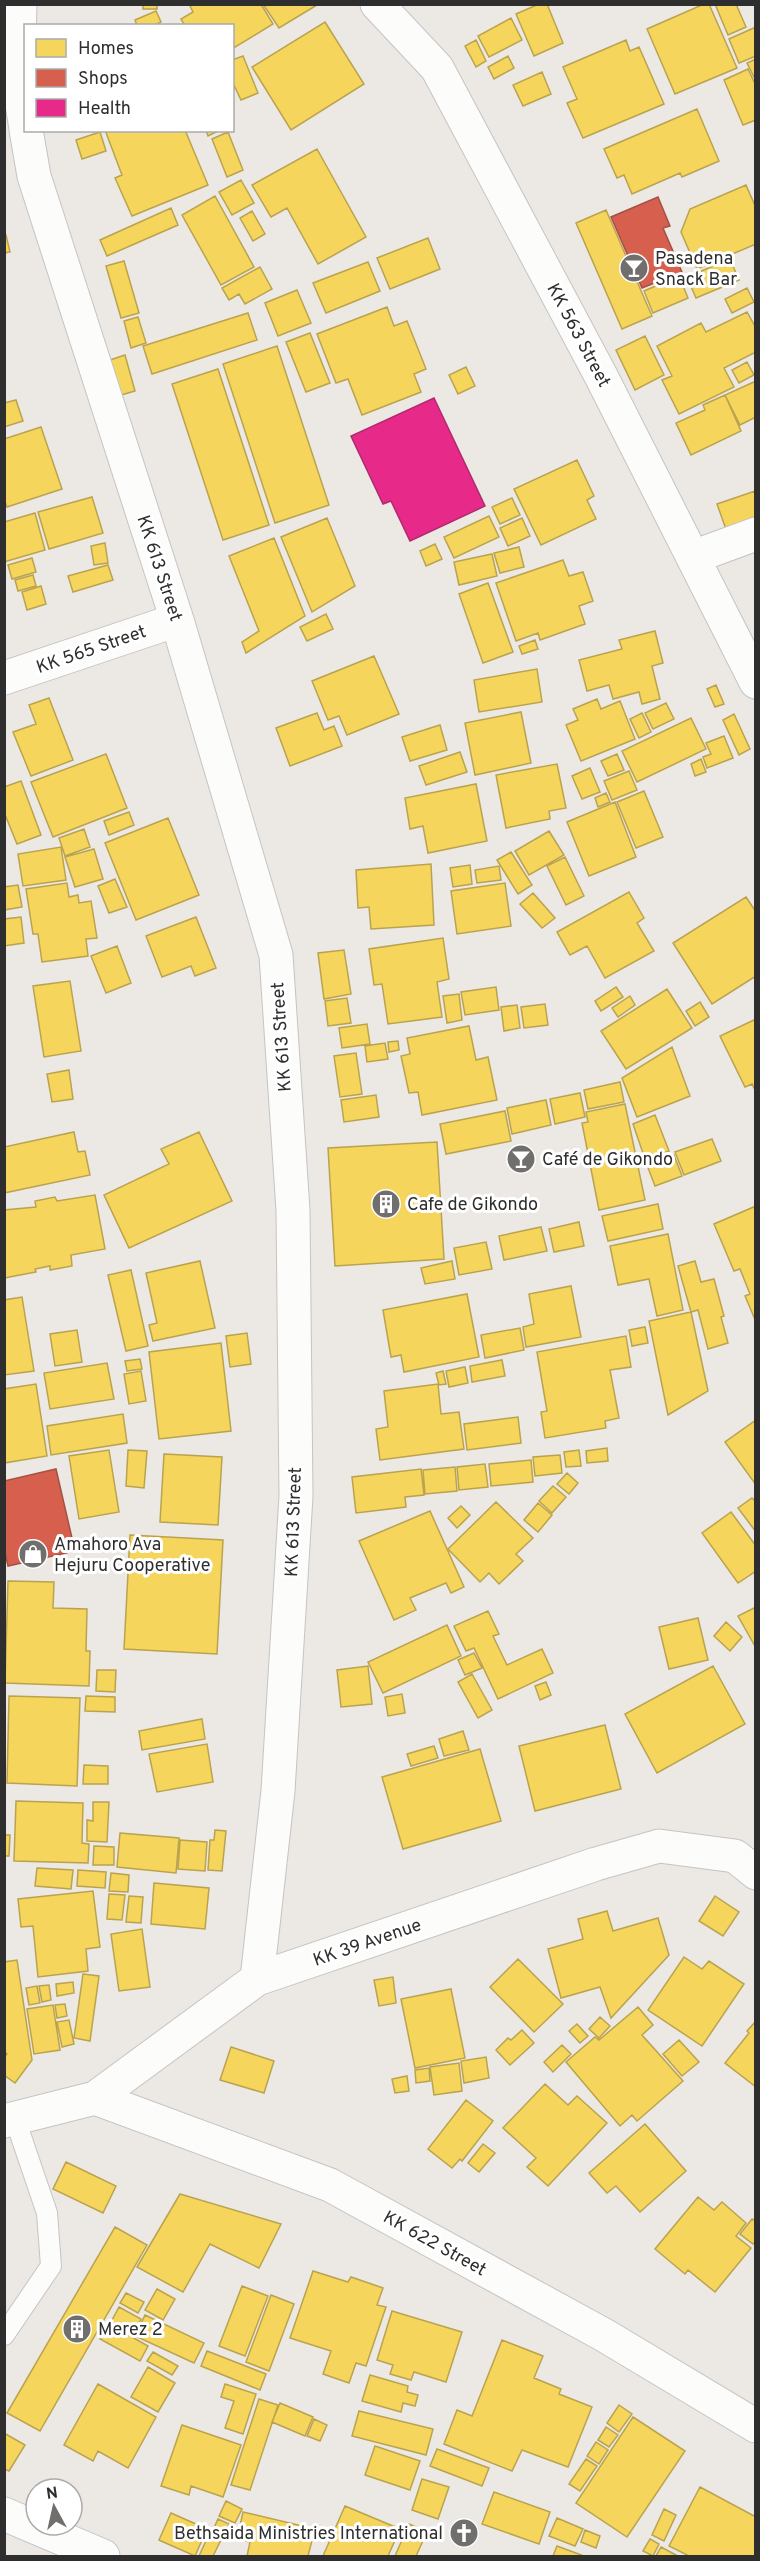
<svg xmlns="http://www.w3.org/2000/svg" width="760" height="2561" font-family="Overpass,sans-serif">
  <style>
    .homes { fill: #f6d55c; stroke: #baa34e; stroke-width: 1.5 }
    .shops { fill: #d6604d; stroke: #a45144; stroke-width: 1.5 }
    .health { fill: #e7298a; stroke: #b02a6e; stroke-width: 1.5 }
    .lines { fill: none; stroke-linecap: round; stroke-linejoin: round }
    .lane-casing { stroke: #c5c4c5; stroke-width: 22 }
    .street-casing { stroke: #c5c4c5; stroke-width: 35 }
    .lane { stroke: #fcfcfb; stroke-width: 20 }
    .street { stroke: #fcfcfb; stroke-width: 33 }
    .labels { text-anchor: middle; stroke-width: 6; stroke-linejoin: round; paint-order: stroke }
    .poi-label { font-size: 18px; fill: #2e2e2e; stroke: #fff; text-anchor: start }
    .street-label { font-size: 18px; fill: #2e2e2e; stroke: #fff }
  </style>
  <rect width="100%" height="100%" fill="#ece8e4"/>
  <path class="homes" d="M 143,4 L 157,4 L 157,9 L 143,9 Z
    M 189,4 L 261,4 L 273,24 L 232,49 L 232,26 L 185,26 L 181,19 L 193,12 Z
    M 263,4 L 317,4 L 317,5 L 279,28 Z
    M 539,4 L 547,4 L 563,43 L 534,56 L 516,14 Z
    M 704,4 L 709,4 L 737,68 L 675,94 L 647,29 Z
    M 715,4 L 736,4 L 746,27 L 728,35 Z
    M 156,11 L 161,22 L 153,26 L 137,26 L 135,20 Z
    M 511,18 L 522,40 L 489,57 L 478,36 Z
    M 325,22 L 364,84 L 291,130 L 252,67 Z
    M 756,27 L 756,56 L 739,63 L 729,39 Z
    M 476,40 L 486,61 L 476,67 L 465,46 Z
    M 626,40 L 630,51 L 639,47 L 664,104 L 583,138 L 567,103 L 577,99 L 563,67 Z
    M 243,56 L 258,93 L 241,100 L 232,81 L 232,60 Z
    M 508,56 L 514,68 L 494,79 L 488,67 Z
    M 756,59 L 756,81 L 747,63 Z
    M 748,69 L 756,86 L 756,120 L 743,125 L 724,80 Z
    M 542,72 L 551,94 L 523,106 L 513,85 Z
    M 697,109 L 719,161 L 682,177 L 680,173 L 632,194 L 624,175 L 617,178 L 604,149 Z
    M 105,130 L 185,130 L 208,185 L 132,216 L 115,178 L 122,175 Z
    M 206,130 L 220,130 L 208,136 Z
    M 100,132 L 106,151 L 82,159 L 76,140 Z
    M 228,132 L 243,170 L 227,177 L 212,139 Z
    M 317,149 L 366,237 L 318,264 L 287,208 L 271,217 L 252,185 Z
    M 241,180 L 254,203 L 232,215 L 219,192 Z
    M 746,185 L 756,208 L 756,244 L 697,269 L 681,232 L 690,209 Z
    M 215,196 L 254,267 L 221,285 L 182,215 Z
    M 171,208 L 178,225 L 107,256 L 100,240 Z
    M 606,210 L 652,316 L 622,329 L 576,223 Z
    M 252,211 L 265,234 L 253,241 L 240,218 Z
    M 6,235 L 10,252 L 4,253 L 4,236 Z
    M 428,238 L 440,269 L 390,289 L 377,258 Z
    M 730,259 L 739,280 L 696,298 L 687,277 Z
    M 124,261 L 139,313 L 121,318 L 106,266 Z
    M 368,262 L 380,291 L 326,313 L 313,283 Z
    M 260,267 L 272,289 L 245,304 L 239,294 L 229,300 L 222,288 Z
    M 679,276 L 688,298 L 653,313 L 644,291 Z
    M 747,288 L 754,302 L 732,313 L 725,299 Z
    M 297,290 L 311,323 L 278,336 L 265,303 Z
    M 387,307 L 394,326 L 407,321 L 426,369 L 414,374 L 421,392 L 362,415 L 348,379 L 336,383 L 317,334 Z
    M 747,312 L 756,328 L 756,352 L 724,368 L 734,387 L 679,414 L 662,380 L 672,376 L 657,346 L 701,323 L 706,332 Z
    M 248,313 L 257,340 L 152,374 L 143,346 Z
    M 138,317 L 146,343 L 131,348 L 124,321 Z
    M 310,333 L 330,383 L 306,392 L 286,342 Z
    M 645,336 L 664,375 L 635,390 L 616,350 Z
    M 277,346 L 329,505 L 275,523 L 223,364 Z
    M 125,355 L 135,391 L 121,395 L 110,360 Z
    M 747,362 L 754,375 L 739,383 L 732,370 Z
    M 466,367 L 475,386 L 458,394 L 449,375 Z
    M 218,369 L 269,525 L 223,540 L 172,384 Z
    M 756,381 L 756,417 L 740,425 L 725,395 Z
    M 725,395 L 741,431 L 691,455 L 676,423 L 705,410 L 703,405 Z
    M 16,400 L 23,421 L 4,427 L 4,403 Z
    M 41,427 L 62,489 L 7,507 L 4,499 L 4,439 Z
    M 577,460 L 594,496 L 587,500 L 596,519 L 541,545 L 514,489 Z
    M 755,491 L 756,522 L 727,532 L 717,504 Z
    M 92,497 L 103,533 L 49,549 L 38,512 Z
    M 512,498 L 520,515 L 500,524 L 492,507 Z
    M 35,513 L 45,550 L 4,562 L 4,522 Z
    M 489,516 L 499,537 L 454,558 L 444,537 Z
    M 327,518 L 355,586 L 312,612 L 281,537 Z
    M 522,518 L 530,536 L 508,546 L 500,528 Z
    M 274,538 L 305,616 L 246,653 L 242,642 L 259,631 L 229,556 Z
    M 105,543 L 108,563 L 94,565 L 91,546 Z
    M 435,544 L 442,559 L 426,566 L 420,551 Z
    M 519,547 L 524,567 L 500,573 L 494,553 Z
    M 492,554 L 497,576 L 459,585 L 454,562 Z
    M 32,558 L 36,572 L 12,579 L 8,565 Z
    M 563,560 L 569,576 L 583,572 L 593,601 L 579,606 L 585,624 L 540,640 L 538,633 L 516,641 L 496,583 Z
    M 108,565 L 113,580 L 73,592 L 68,576 Z
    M 33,575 L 36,586 L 18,591 L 15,580 Z
    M 488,583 L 513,652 L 483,663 L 459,594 Z
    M 41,586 L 46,604 L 27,610 L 22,592 Z
    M 326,614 L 333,629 L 307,641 L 300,627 Z
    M 655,631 L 663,663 L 652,666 L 660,699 L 642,704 L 639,692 L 613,699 L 609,685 L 587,691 L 579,660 L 622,649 L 619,640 Z
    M 535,640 L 538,649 L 522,654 L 519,646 Z
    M 374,656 L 399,714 L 347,735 L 339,716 L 328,720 L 312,681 Z
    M 537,669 L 542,702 L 479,712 L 474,680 Z
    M 716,685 L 724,704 L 715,707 L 707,689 Z
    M 49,698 L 73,760 L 31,776 L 13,732 L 36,724 L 29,705 Z
    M 597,699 L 601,709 L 620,701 L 635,739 L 581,761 L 566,725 L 578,720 L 573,709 Z
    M 666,703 L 674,719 L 653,729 L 645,713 Z
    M 521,712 L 531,763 L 475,775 L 465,723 Z
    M 317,713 L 324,730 L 334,726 L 342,746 L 290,766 L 276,728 Z
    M 642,713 L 651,732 L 639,738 L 630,719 Z
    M 734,714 L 750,749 L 739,755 L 723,720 Z
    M 691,718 L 706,749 L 637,782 L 622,751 Z
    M 440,725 L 447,750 L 410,761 L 402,737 Z
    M 724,736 L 733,758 L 707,768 L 703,757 L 711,754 L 706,743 Z
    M 460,752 L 467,772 L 426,785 L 419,766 Z
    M 106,754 L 127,808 L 53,837 L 31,782 Z
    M 617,754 L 624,770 L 608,776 L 601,761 Z
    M 701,759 L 706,772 L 695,776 L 691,764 Z
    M 557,764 L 566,808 L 549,811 L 550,819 L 506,828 L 496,775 Z
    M 590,768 L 600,792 L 582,799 L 572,776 Z
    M 629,771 L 637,790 L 612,800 L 604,781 Z
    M 21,781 L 41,835 L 17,844 L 4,812 L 4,787 Z
    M 476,784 L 487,841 L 428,853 L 423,826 L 410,829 L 405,798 Z
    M 644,791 L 663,837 L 636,848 L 617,802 Z
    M 606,793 L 610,802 L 598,807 L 595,798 Z
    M 615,802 L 636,857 L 589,876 L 567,822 Z
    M 129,812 L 134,825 L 109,835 L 104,821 Z
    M 168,818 L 199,895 L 136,920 L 105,843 Z
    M 84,829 L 90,847 L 65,856 L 59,838 Z
    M 549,831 L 564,855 L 529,875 L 515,851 Z
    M 61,847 L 66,880 L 23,886 L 18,854 Z
    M 94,849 L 103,879 L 75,887 L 65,857 Z
    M 511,852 L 532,885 L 518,894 L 497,860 Z
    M 565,857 L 584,896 L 566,905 L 547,866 Z
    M 431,864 L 434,925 L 371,929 L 369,907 L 358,908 L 356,870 Z
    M 470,865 L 472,884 L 453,887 L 450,868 Z
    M 499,866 L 501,880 L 477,883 L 475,870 Z
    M 115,879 L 127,907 L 109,913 L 98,886 Z
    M 67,883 L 69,897 L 78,895 L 79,903 L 91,901 L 97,938 L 86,939 L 88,956 L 42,962 L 38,934 L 33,934 L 26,889 Z
    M 505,883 L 511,926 L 457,934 L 451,891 Z
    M 18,885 L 22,907 L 4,910 L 4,887 Z
    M 629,892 L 644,918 L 637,923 L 654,951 L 605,978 L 587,946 L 570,955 L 557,932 Z
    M 533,893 L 555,918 L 542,928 L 520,904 Z
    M 746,897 L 756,912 L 756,976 L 712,1004 L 673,943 Z
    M 21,917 L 24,943 L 4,946 L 4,919 Z
    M 196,917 L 216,968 L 195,976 L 191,966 L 162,977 L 146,936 Z
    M 443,938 L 449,979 L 437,982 L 442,1017 L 388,1024 L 382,984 L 374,985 L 369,949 Z
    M 117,946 L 131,983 L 106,993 L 91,956 Z
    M 344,950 L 351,994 L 324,999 L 318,953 Z
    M 70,981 L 81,1051 L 44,1057 L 33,986 Z
    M 496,987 L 499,1010 L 465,1015 L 461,992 Z
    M 616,987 L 623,997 L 601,1011 L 595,1001 Z
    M 667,989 L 692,1028 L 626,1069 L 601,1031 Z
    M 459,994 L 462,1020 L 447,1023 L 443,996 Z
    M 630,996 L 635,1005 L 618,1017 L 612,1008 Z
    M 347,998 L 351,1023 L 328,1026 L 325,1001 Z
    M 700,1002 L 709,1017 L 695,1026 L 686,1011 Z
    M 545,1004 L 548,1025 L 524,1028 L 521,1007 Z
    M 517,1005 L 520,1028 L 504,1031 L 501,1007 Z
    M 756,1019 L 756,1092 L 752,1084 L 745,1087 L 720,1036 Z
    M 367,1024 L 370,1044 L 342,1048 L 339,1028 Z
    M 469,1026 L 476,1060 L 488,1057 L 497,1100 L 422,1115 L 418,1092 L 409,1093 L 401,1056 L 410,1054 L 407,1038 Z
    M 398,1041 L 399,1050 L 389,1052 L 388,1042 Z
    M 385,1043 L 388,1059 L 367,1062 L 365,1046 Z
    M 672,1047 L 690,1096 L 637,1117 L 622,1078 Z
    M 356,1053 L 362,1094 L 340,1097 L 334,1056 Z
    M 69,1070 L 73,1099 L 52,1102 L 47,1074 Z
    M 620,1082 L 624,1102 L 588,1109 L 584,1090 Z
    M 580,1093 L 585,1117 L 555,1124 L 550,1099 Z
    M 376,1095 L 379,1117 L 344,1122 L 341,1100 Z
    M 546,1100 L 551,1125 L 512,1134 L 507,1108 Z
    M 625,1104 L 645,1200 L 599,1210 L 582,1123 L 588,1122 L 586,1112 Z
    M 505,1111 L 511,1141 L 446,1154 L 440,1124 Z
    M 655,1115 L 669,1151 L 645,1159 L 633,1124 Z
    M 74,1132 L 78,1152 L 85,1151 L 90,1175 L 4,1193 L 4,1147 Z
    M 199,1132 L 232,1201 L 129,1248 L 104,1195 L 169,1164 L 161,1149 Z
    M 712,1139 L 721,1161 L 684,1175 L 675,1152 Z
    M 437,1142 L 444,1259 L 335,1266 L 328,1148 Z
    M 674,1155 L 682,1176 L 655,1186 L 647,1165 Z
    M 95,1195 L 105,1249 L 71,1255 L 72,1266 L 50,1270 L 50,1266 L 35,1269 L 36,1272 L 4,1278 L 4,1210 L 36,1207 L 35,1201 L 55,1197 L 57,1201 Z
    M 658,1204 L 663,1229 L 608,1241 L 602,1216 Z
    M 756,1206 L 756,1322 L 745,1296 L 750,1294 L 740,1269 L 734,1271 L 714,1224 Z
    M 579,1222 L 584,1246 L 554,1252 L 549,1229 Z
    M 541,1227 L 547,1251 L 504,1260 L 499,1236 Z
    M 668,1234 L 683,1310 L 657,1316 L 649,1279 L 618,1285 L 610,1246 Z
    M 486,1242 L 492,1269 L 459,1275 L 454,1248 Z
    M 200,1261 L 215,1328 L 153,1341 L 149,1325 L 157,1323 L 146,1273 Z
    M 452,1261 L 455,1279 L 425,1284 L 421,1268 Z
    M 695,1261 L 701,1282 L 714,1279 L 724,1316 L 721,1317 L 728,1343 L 708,1349 L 698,1310 L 691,1312 L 678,1266 Z
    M 131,1270 L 148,1346 L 126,1351 L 108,1275 Z
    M 571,1286 L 581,1337 L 526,1347 L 523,1327 L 534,1324 L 529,1294 Z
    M 467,1294 L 479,1357 L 404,1372 L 401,1355 L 391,1357 L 383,1310 Z
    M 22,1297 L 34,1371 L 4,1375 L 4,1300 Z
    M 691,1312 L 708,1391 L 668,1415 L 649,1321 Z
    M 645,1327 L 648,1343 L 632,1346 L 629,1330 Z
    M 520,1328 L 524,1350 L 485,1358 L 481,1335 Z
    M 77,1330 L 82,1362 L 55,1366 L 50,1334 Z
    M 247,1333 L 251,1364 L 230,1367 L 226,1336 Z
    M 626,1336 L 631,1367 L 610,1370 L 619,1418 L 605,1421 L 606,1428 L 545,1438 L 541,1412 L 547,1411 L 537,1352 Z
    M 221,1343 L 231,1431 L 159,1439 L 149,1352 Z
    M 140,1359 L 142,1369 L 127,1371 L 125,1361 Z
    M 502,1360 L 505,1376 L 472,1382 L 470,1366 Z
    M 107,1363 L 114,1399 L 50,1409 L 44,1373 Z
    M 465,1367 L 468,1383 L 449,1387 L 446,1371 Z
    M 141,1371 L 146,1401 L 129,1404 L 124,1374 Z
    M 443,1371 L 446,1384 L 439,1385 L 436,1373 Z
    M 36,1384 L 47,1456 L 4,1463 L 4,1389 Z
    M 438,1384 L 441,1414 L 459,1412 L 464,1449 L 380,1460 L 376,1429 L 388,1427 L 384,1391 Z
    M 123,1414 L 127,1443 L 51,1455 L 47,1426 Z
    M 518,1417 L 521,1443 L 467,1450 L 464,1424 Z
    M 756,1420 L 756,1485 L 725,1442 Z
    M 607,1448 L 608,1461 L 587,1463 L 586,1451 Z
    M 109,1450 L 119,1512 L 79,1519 L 69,1456 Z
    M 128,1450 L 147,1451 L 144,1488 L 126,1486 Z
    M 579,1450 L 581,1466 L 566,1467 L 564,1452 Z
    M 164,1454 L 222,1457 L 218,1525 L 160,1522 Z
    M 560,1455 L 562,1473 L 535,1476 L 533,1457 Z
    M 531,1460 L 533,1482 L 491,1486 L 489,1464 Z
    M 485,1464 L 488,1487 L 459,1490 L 457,1467 Z
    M 455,1467 L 457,1491 L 425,1494 L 423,1470 Z
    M 421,1469 L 424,1495 L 405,1497 L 406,1507 L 356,1513 L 352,1477 Z
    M 567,1473 L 578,1483 L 569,1494 L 557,1484 Z
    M 553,1486 L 566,1497 L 552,1513 L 539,1501 Z
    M 752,1498 L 756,1502 L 756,1532 L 738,1508 Z
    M 496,1502 L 533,1538 L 516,1554 L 523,1561 L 499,1584 L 489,1573 L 480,1582 L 448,1549 Z
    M 538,1503 L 552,1515 L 538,1532 L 524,1520 Z
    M 461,1506 L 470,1515 L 457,1528 L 448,1518 Z
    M 430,1511 L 464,1587 L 451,1593 L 446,1583 L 410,1598 L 416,1610 L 394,1620 L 359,1541 Z
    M 731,1512 L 756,1546 L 756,1571 L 738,1583 L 702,1533 Z
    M 130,1535 L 223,1540 L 217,1654 L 124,1649 Z
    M 8,1581 L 54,1582 L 53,1608 L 87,1609 L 86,1651 L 90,1651 L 89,1686 L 5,1683 Z
    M 756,1607 L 756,1648 L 738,1616 Z
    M 488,1611 L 499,1634 L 493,1636 L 507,1665 L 542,1649 L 553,1673 L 498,1699 L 474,1648 L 466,1651 L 454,1626 Z
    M 698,1618 L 708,1660 L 669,1669 L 659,1627 Z
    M 726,1622 L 742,1637 L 730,1651 L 714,1636 Z
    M 447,1625 L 461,1656 L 383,1693 L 368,1662 Z
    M 474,1653 L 482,1668 L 465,1675 L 458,1660 Z
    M 368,1666 L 372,1704 L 341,1707 L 337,1670 Z
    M 713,1666 L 745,1724 L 657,1773 L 625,1714 Z
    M 97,1670 L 116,1670 L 115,1692 L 96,1691 Z
    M 472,1674 L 492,1710 L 478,1718 L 458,1682 Z
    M 546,1682 L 551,1695 L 540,1700 L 535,1686 Z
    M 402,1694 L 405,1713 L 388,1716 L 385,1697 Z
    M 9,1696 L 80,1698 L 77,1786 L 7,1783 Z
    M 86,1696 L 115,1697 L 115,1712 L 85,1711 Z
    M 202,1719 L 205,1739 L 142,1750 L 139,1731 Z
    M 605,1725 L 621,1789 L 535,1811 L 519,1746 Z
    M 463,1731 L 469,1750 L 444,1756 L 439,1739 Z
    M 207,1744 L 213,1782 L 157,1792 L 149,1754 Z
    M 434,1746 L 438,1758 L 411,1766 L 407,1754 Z
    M 480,1749 L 501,1821 L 403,1849 L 382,1777 Z
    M 84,1765 L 108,1766 L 108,1784 L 83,1784 Z
    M 16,1801 L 83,1803 L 82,1843 L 89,1844 L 88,1863 L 14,1861 Z
    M 93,1802 L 109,1802 L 107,1842 L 87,1841 L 87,1820 L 93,1821 Z
    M 215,1830 L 226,1831 L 222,1871 L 208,1870 L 210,1840 L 214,1840 Z
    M 120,1833 L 179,1838 L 176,1873 L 117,1867 Z
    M 4,1835 L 10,1835 L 9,1856 L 4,1856 Z
    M 180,1840 L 207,1842 L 205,1871 L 178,1869 Z
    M 94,1846 L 114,1847 L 114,1865 L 93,1865 Z
    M 37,1868 L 73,1870 L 71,1889 L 35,1886 Z
    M 78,1870 L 106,1872 L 105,1888 L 77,1886 Z
    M 111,1873 L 129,1875 L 128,1892 L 109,1891 Z
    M 154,1883 L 209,1888 L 205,1929 L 151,1924 Z
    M 93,1891 L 100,1947 L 86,1949 L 88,1971 L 38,1977 L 33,1926 L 21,1927 L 18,1899 Z
    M 109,1894 L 125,1895 L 122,1920 L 107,1919 Z
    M 129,1896 L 143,1897 L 141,1923 L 126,1922 Z
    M 715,1896 L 739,1912 L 723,1936 L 699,1921 Z
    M 607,1911 L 613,1931 L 658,1918 L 669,1955 L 611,2018 L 600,1987 L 561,1998 L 548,1949 L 583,1939 L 578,1919 Z
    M 142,1929 L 150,1987 L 119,1991 L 111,1934 Z
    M 684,1957 L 702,1969 L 709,1961 L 744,1984 L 702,2046 L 648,2010 Z
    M 518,1959 L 563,2004 L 534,2032 L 490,1987 Z
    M 17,1960 L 32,2060 L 15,2083 L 4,2075 L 4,2057 L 7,2054 L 4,2051 L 4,1962 Z
    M 83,1974 L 99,1976 L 90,2041 L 74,2038 Z
    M 393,1977 L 396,2003 L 379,2006 L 374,1980 Z
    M 73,1982 L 74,1993 L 57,1996 L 56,1984 Z
    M 49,1985 L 51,2000 L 42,2002 L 39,1986 Z
    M 37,1986 L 40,2003 L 29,2005 L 26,1988 Z
    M 451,1989 L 465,2058 L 415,2068 L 401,1999 Z
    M 65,2004 L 67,2016 L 57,2018 L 55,2005 Z
    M 53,2005 L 60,2050 L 34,2054 L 27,2009 Z
    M 638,2007 L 653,2025 L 642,2035 L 683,2081 L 637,2121 L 632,2115 L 620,2126 L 566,2062 L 595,2037 L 599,2040 Z
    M 600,2017 L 610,2026 L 599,2038 L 589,2029 Z
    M 69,2020 L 74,2044 L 62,2047 L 57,2022 Z
    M 756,2021 L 756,2087 L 725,2063 L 749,2033 L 747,2031 Z
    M 577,2024 L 588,2036 L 580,2043 L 569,2031 Z
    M 522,2030 L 534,2043 L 510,2065 L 496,2050 L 508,2038 L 511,2040 Z
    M 679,2040 L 699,2062 L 682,2076 L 663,2054 Z
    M 562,2045 L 571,2054 L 553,2072 L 544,2062 Z
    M 231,2047 L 274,2061 L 264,2093 L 220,2080 Z
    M 486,2057 L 489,2078 L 464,2083 L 461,2061 Z
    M 459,2063 L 462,2091 L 434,2095 L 430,2067 Z
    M 429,2068 L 430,2081 L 416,2083 L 415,2070 Z
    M 407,2076 L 409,2091 L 395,2093 L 392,2079 Z
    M 545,2084 L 568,2105 L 577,2096 L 607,2123 L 548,2186 L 527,2167 L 536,2158 L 503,2128 Z
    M 466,2100 L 493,2121 L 462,2161 L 460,2159 L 452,2168 L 428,2149 Z
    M 645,2124 L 686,2171 L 640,2212 L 616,2186 L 607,2193 L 589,2173 Z
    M 483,2144 L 495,2153 L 479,2172 L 468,2163 Z
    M 66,2162 L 116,2186 L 103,2213 L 53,2189 Z
    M 180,2194 L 281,2224 L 259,2268 L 210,2244 L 183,2292 L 137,2267 Z
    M 698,2197 L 714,2210 L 722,2202 L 746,2223 L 736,2236 L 751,2248 L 715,2292 L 688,2270 L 685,2274 L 655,2249 Z
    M 752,2219 L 756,2221 L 756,2241 L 753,2244 L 740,2234 Z
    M 115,2227 L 147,2245 L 40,2431 L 7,2413 Z
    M 313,2271 L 348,2282 L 351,2277 L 383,2288 L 377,2305 L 386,2307 L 366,2366 L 356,2363 L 349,2383 L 323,2374 L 331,2351 L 290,2338 Z
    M 242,2286 L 268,2296 L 245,2356 L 219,2346 Z
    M 157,2289 L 175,2299 L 163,2320 L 145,2310 Z
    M 126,2293 L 144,2302 L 138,2313 L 120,2303 Z
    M 271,2295 L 294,2304 L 269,2371 L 246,2362 Z
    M 119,2307 L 141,2319 L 133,2334 L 111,2322 Z
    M 392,2311 L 462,2332 L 446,2382 L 414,2372 L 411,2380 L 390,2374 L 393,2365 L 377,2360 Z
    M 145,2315 L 204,2343 L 194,2363 L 135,2336 Z
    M 109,2324 L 148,2346 L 140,2361 L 100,2339 Z
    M 502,2340 L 543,2356 L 534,2378 L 561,2389 L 559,2394 L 592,2407 L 568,2467 L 522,2450 L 512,2471 L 444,2444 L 457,2410 L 472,2416 Z
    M 207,2351 L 266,2374 L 260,2390 L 201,2366 Z
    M 153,2352 L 178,2366 L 172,2375 L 147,2361 Z
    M 148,2367 L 175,2383 L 158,2412 L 131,2397 Z
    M 370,2375 L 408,2386 L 407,2392 L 418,2395 L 415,2406 L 403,2403 L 401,2412 L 362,2401 Z
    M 98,2384 L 156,2417 L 128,2468 L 98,2451 L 93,2461 L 64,2445 Z
    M 225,2384 L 256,2394 L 243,2434 L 225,2428 L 234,2401 L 221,2397 Z
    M 259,2399 L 278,2405 L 250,2490 L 231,2485 Z
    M 280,2403 L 313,2417 L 305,2436 L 272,2422 Z
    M 619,2405 L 632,2414 L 619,2432 L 607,2423 Z
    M 359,2411 L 433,2429 L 426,2455 L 352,2436 Z
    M 633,2417 L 685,2451 L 627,2537 L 576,2503 Z
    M 314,2419 L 327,2425 L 320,2441 L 307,2436 Z
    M 182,2425 L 241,2445 L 223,2497 L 191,2486 L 189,2495 L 161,2486 Z
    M 606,2427 L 618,2435 L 609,2447 L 598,2440 Z
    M 4,2433 L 25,2445 L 9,2471 L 4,2469 Z
    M 596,2442 L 608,2450 L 599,2464 L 587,2456 Z
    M 375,2446 L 420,2461 L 410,2490 L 365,2475 Z
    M 437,2449 L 489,2468 L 482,2486 L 430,2466 Z
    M 586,2459 L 597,2466 L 580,2491 L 569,2484 Z
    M 422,2479 L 449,2487 L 438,2519 L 412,2510 Z
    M 700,2487 L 756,2517 L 756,2556 L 689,2556 L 669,2546 Z
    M 494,2492 L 550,2512 L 539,2544 L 482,2524 Z
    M 226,2501 L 242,2509 L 235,2523 L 219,2516 Z
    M 345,2506 L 400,2529 L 388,2556 L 323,2556 Z
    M 664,2509 L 676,2515 L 664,2541 L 652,2535 Z
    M 243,2512 L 315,2529 L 308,2556 L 247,2556 L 250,2542 L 237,2539 Z
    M 171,2513 L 207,2529 L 195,2556 L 159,2540 Z
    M 557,2518 L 583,2529 L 575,2546 L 549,2536 Z
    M 218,2519 L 229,2524 L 224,2535 L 213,2530 Z
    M 409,2524 L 427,2532 L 416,2556 L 395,2556 Z
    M 585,2530 L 600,2536 L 596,2548 L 581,2542 Z
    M 210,2532 L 222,2538 L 213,2556 L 199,2556 Z
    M 650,2539 L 659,2544 L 653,2556 L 643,2551 Z
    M 557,2546 L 584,2556 L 553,2556 Z
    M 661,2547 L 676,2555 L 675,2556 L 656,2556 Z"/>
  <path class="shops" d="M 658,197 L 670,226 L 663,228 L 682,272 L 642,288 L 611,217 Z
    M 56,1469 L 75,1551 L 8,1566 L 4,1548 L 4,1481 Z"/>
  <path class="health" d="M 434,398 L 485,506 L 410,541 L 391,501 L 383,504 L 351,436 Z"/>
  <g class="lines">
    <g class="lane-casing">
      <path id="lane" d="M 4,2335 L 51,2266 L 47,2213 L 15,2119"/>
    </g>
    <g class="street-casing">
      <path id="street" d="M 20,4 L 18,81 L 26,128
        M 377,4 L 437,68 L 601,376 L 756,682
        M 26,130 L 34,176 L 177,620 L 276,955 L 293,1210 L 296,1496 L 278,1791 L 257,1979
        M 693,557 L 756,534
        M 4,678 L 177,620
        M 95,2098 L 330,2185 L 604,2335 L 756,2426
        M 4,2121 L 95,2098 L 257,1979 L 596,1864 L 659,1846 L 735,1856 L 756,1873
        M 4,2514 L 103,2556"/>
    </g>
    <use href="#lane" class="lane"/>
    <use href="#street" class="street"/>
  </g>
  <defs>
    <g id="bar-disc" transform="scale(1.5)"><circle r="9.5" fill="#706f6e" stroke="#fff"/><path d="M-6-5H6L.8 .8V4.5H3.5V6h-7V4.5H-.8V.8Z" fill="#fff"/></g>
    <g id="building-disc" transform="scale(1.5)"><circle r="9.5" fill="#706f6e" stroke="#fff"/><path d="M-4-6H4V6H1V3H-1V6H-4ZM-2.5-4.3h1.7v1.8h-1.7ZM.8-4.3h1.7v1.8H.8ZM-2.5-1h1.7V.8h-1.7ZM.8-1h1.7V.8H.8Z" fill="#fff"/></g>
    <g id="shop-disc" transform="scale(1.5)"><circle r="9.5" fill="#706f6e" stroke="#fff"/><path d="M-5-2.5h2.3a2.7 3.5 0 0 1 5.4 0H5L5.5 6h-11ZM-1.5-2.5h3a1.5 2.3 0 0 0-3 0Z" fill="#fff"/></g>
    <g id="church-disc" transform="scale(1.5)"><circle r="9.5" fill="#706f6e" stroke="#fff"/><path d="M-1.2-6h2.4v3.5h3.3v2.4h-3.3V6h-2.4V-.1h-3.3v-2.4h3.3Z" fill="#fff"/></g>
  </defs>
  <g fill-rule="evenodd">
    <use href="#bar-disc" x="634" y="268"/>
    <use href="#bar-disc" x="521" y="1159"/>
    <use href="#building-disc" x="386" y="1204"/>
    <use href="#shop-disc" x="33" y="1554"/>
    <use href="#building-disc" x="77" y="2329"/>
    <use href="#church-disc" x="464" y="2533"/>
  </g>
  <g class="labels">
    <g class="poi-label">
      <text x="655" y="264">Pasadena<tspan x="655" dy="21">Snack Bar</tspan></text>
      <text x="542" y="1165">Café de Gikondo</text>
      <text x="407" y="1210">Cafe de Gikondo</text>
      <text x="54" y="1550">Amahoro Ava<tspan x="54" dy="21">Hejuru Cooperative</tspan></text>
      <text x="98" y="2335">Merez 2</text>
      <text x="443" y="2539" text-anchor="end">Bethsaida Ministries International</text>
    </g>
    <g class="street-label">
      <text transform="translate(579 335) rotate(62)" y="6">KK 563 Street</text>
      <text transform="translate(160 568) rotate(72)" y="6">KK 613 Street</text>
      <text transform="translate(91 649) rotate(-19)" y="6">KK 565 Street</text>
      <text transform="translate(281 1037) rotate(-94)" y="6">KK 613 Street</text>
      <text transform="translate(293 1522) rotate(-88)" y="6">KK 613 Street</text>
      <text transform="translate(367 1942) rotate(-19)" y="6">KK 39 Avenue</text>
      <text transform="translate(435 2243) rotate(29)" y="6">KK 622 Street</text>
    </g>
  </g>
  <rect width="760" height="2561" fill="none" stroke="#2e2e2e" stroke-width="12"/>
  <rect x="24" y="24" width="210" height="108" fill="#ffffff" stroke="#ababab" stroke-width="1.5"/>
  <rect x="36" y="39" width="30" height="18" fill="#f6d55c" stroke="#ababab" stroke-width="1.5"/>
  <text x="78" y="54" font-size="18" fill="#2e2e2e">Homes</text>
  <rect x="36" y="69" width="30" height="18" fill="#d6604d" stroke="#ababab" stroke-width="1.5"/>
  <text x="78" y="84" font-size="18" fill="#2e2e2e">Shops</text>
  <rect x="36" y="99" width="30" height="18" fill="#e7298a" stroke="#ababab" stroke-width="1.5"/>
  <text x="78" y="114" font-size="18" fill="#2e2e2e">Health</text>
  <g transform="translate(54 2507) rotate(352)"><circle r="28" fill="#ffffff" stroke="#ababab" stroke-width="1.5"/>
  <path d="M0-4.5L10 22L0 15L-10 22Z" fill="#706f6e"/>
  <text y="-9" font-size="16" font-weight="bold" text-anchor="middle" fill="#2e2e2e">N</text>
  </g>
</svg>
